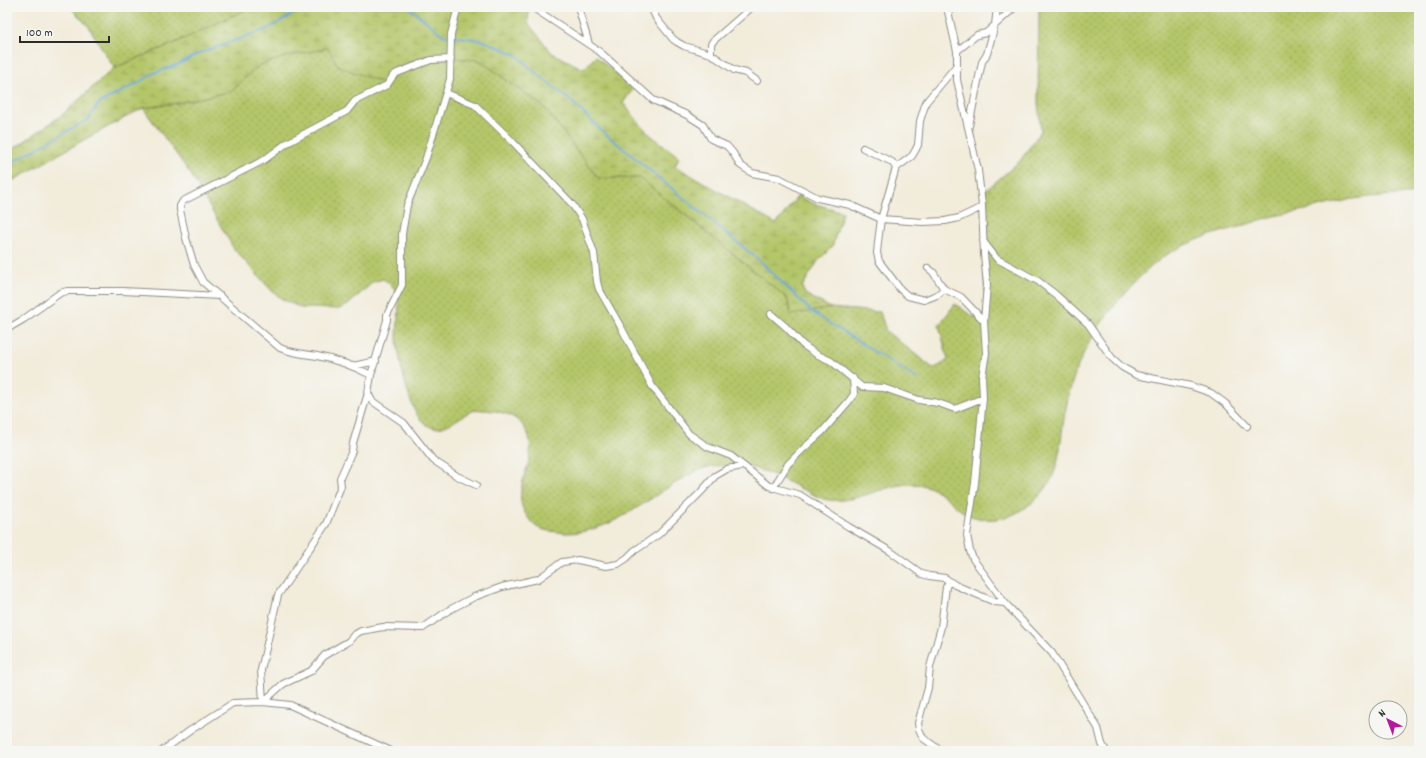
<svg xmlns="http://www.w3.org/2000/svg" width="1426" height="758" font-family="Dekko,sans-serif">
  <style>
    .grass { fill: url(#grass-dots); stroke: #70784a }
    .wetland { fill: url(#wetland-marsh); stroke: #70784a }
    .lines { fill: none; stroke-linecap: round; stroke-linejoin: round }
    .stream { stroke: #65a5d8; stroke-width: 2 }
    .minor-casing { stroke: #8e8c83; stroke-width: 8 }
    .minor { stroke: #fff; stroke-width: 6 }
  </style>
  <defs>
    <pattern id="grass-dots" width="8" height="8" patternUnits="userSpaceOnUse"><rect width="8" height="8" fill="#b4c669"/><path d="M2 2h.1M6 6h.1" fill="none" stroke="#9baa5b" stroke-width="1.8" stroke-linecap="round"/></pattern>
    <pattern id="wetland-marsh" width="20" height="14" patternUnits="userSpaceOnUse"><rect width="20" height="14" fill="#b4c669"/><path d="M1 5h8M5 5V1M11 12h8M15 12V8" fill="none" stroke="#9baa5b"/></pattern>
  </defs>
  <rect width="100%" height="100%" fill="#f6f6f2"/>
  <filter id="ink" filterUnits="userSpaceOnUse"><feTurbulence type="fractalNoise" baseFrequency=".025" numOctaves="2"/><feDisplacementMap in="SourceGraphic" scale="8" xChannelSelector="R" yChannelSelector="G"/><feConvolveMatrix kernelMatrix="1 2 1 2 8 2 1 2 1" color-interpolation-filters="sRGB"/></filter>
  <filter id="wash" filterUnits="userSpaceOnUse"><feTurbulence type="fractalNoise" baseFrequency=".012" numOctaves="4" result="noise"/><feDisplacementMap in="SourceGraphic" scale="16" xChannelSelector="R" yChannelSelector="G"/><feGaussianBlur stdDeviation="0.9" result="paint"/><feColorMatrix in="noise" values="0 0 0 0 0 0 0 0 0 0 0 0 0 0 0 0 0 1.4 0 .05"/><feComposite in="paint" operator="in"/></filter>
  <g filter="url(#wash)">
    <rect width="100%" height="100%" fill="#f2ecdb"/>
    <path class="grass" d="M 70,7 L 251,7 L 175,43 L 114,68 L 89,27 Z
      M 1039,7 L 1419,7 L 1419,193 C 1397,195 1375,196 1353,199 C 1339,202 1324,206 1310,209 C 1296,212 1281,214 1267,218 C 1257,221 1248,224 1239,227 C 1212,234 1179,244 1158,261 C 1129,284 1096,325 1081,359 C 1074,374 1069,392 1066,408 C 1058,444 1064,476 1033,502 C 1025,508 1016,514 1007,517 C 994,521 977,520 965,513 C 953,506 944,492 929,487 C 895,475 864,504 829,500 C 820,499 811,493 802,489 C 791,484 780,477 769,473 C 752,466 722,463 704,468 C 695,471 685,477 677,482 C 642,503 609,533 566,533 C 559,532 542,531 537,527 C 533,525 530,520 527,516 C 507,489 541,461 527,432 C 519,415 501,411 484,410 C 481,410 479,409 476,410 C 458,414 437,444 418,416 C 408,401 398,357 397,339 C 397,324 401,308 397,295 C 394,286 390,283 383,279 L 373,282 L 348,305 L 339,309 L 301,308 L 282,299 L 272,291 L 234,249 L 190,173 L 143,108 L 177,103 L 232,91 L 241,81 L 260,65 L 288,56 L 328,48 L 390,72 L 425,56 L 479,60 L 544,107 L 598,178 L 640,178 L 787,298 L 791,314 L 831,308 L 880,312 L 886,331 L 934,369 L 948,360 L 939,325 L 955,304 L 972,316 L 985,318 L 985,191 L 1020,161 L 1041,131 L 1038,103 Z"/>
    <path class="wetland" d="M 251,7 L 535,7 L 529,9 L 528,23 L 552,53 L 584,69 L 596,56 L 633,89 L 623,103 L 648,133 L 679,157 L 675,166 L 776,224 L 798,196 L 812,203 L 843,212 L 832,247 L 818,261 L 802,287 L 805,294 L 831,308 L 791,315 L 787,298 L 640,178 L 598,178 L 544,107 L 479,60 L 425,56 L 390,72 L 383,83 L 338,66 L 328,48 L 288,56 L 260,65 L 241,81 L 232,91 L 177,103 L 143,108 L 82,141 L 7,184 L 7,152 L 19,145 L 62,115 L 114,68 L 175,43 Z"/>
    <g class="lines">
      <path class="stream" d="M 408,7 L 416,13 L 444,36 L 460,37 L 482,40 L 517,55 L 530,68 L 571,101 L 602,131 L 760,261 L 812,312 L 917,379
        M 7,165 L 89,119 L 99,103 L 138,83 L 154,73 L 179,64 L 200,53 L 267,29 L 306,7"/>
    </g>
  </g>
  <g filter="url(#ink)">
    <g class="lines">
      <g class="minor-casing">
        <path id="minor" d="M 532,7 L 600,52 L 653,100 L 687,115 L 703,125 L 711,139 L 727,146 L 733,153 L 740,165 L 752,173 L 779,178 L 818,198 L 850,205 L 881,219 L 923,222 L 945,221 L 959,218 L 982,207
          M 578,7 L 589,44
          M 651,7 L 656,18 L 673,39 L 677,42 L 684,46 L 711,54 L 734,70 L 746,73 L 757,81
          M 947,7 L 957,51 L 957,80 L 978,170 L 982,205 L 984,254 L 987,285 L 984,321 L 986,353 L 982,377 L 983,398 L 975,483 L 967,535 L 970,551 L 973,559 L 1005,603 L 1052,653 L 1098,728 L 1102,744 L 1106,751
          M 957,51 L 977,35 L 986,33 L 1015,7
          M 711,54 L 711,44 L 713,41 L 752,7
          M 446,93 L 475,105 L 511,140 L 572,204 L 582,219 L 594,253 L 597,282 L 599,289 L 622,329 L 652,386 L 689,434 L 708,447 L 731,456 L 769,486 L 800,495 L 849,527 L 890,551 L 922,574 L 929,576 L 945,578 L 955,585 L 995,602 L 1005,603
          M 969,126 L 982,62 L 987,54 L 995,25 L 997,7
          M 863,148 L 892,162 L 896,168
          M 983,241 L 997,259 L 1038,281 L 1055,294 L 1088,324 L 1112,358 L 1122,367 L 1136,375 L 1191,386 L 1211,393 L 1226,404 L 1247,426
          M 928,268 L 933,272 L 944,289 L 961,297 L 984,321
          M 944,289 L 937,295 L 924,300 L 908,296 L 900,289 L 879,261 L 877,253 L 878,242 L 881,219 L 896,168 L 912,156 L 915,151 L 918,145 L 920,121 L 926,102 L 957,65
          M 771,314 L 786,327 L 803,345 L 816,354 L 831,361 L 862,387 L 884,388 L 919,400 L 938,403 L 955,409 L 983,398
          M 7,329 L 24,319 L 60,293 L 67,291 L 123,291 L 220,296
          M 353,366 L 376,361
          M 371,375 C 352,365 338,360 317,356 C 304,354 292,353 280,348 L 203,282 L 194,265 L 186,238 L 180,210 L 180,206 L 183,201 L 264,160 L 287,143 L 347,111 L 355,101 L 387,85 L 393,76 L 397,73 L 431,60 L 451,59
          M 368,393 L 372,401 L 404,423 L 433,460 L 457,476 L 476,485
          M 773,488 L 788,464 L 803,449 L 822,432 L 849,401 L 854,394 L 853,378
          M 263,702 L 261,670 L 278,595 L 326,524 L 341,486 L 340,478 L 352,451 L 353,443 L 368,393 L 371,375 L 387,320 L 387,315 L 402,285 L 402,234 L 407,205 L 426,158 L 450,79 L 451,34 L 458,7
          M 263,702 L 283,684 L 311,671 L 325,655 L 349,641 L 354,635 L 361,631 L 383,627 L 423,628 L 449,610 L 474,597 L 502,587 L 538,579 L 562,562 L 578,560 L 606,566 L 618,564 L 627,558 L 634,551 L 649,541 L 659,534 L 701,492 L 715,476 L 727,469 L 743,466
          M 162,751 L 191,730 L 233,703 L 263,702 L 290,705 L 391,751
          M 941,751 L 923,738 L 919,729 L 918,723 L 928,688 L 930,667 L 941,627 L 946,587 L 949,581
          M 1415,751 L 1419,747"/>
      </g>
      <use href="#minor" class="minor"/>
    </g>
  </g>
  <rect width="1426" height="758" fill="none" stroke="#f6f6f2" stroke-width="24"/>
  <g transform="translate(1388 720) rotate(318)"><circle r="19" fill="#f6f6f2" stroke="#a5a5a2"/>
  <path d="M0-3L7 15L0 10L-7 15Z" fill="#b5179e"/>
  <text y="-6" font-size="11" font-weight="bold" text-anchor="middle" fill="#2b2b2b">N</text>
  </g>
  <path d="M20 36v6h89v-6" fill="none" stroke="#2b2b2b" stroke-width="2"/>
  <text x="26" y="36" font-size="12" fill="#2b2b2b" stroke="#f6f6f2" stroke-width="3" paint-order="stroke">100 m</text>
</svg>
